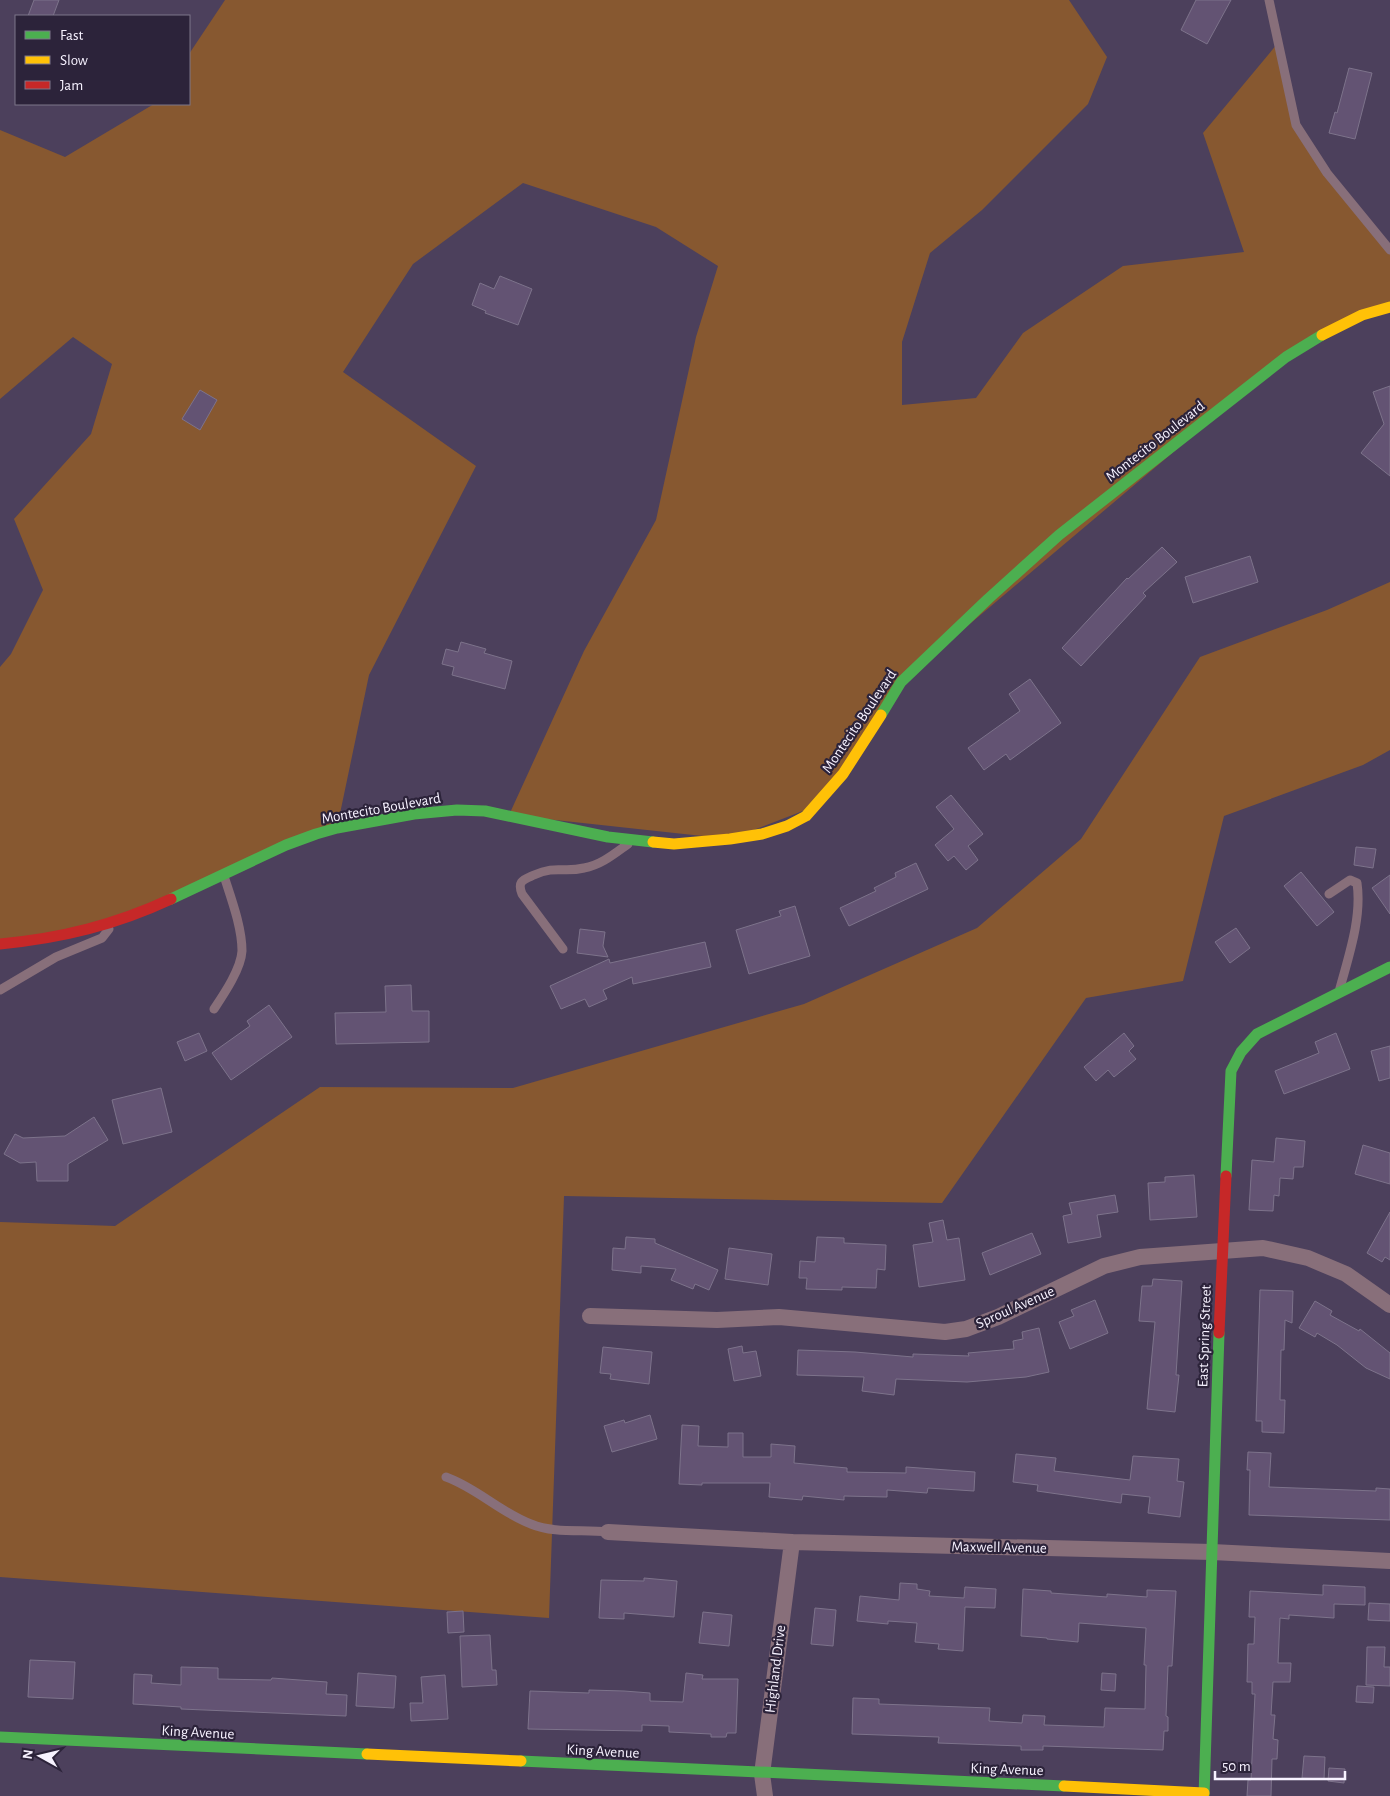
<svg xmlns="http://www.w3.org/2000/svg" width="1390" height="1796" font-family="'Alegreya Sans',sans-serif">
  <style>
    .green { fill: #875830 }
    .building { fill: #635373; stroke: #7d738b }
    .lines { fill: none; stroke-linecap: round; stroke-linejoin: round }
    .lane { stroke: #886f7a; stroke-width: 9 }
    .street { stroke: #886f7a; stroke-width: 16 }
    .fast { stroke: #4caf50; stroke-width: 11 }
    .slow { stroke: #ffc107; stroke-width: 11 }
    .jam { stroke: #c62828; stroke-width: 11 }
    .labels { text-anchor: middle; stroke-width: 4.5; stroke-linejoin: round; paint-order: stroke }
    .street-label { font-size: 15px; fill: #f7f2ff; stroke: #2c233a }
  </style>
  <rect width="100%" height="100%" fill="#4c405c"/>
  <path class="green" d="M 225,0 L 1069,0 L 1107,57 L 1088,104 L 982,210 L 930,253 L 902,342 L 902,405 L 976,398 L 1023,333 L 1123,266 L 1244,252 L 1203,133 L 1278,43 L 1296,125 L 1390,250 L 1390,307 L 1286,357 L 901,682 L 821,804 L 730,839 L 509,815 L 584,651 L 656,520 L 696,337 L 718,266 L 656,227 L 523,183 L 413,264 L 343,372 L 476,466 L 369,675 L 337,828 L 139,914 L 0,944 L 0,667 L 11,654 L 43,590 L 14,519 L 91,434 L 112,364 L 73,337 L 0,399 L 0,130 L 65,157 L 154,104 L 189,104 L 189,54 Z
    M 1390,582 L 1390,750 L 1363,765 L 1224,816 L 1183,981 L 1086,998 L 942,1203 L 564,1196 L 549,1618 L 0,1577 L 0,1222 L 115,1226 L 320,1087 L 513,1088 L 804,1004 L 977,928 L 1081,839 L 1200,657 L 1327,610 Z"/>
  <path class="building" d="M 34,0 L 59,0 L 53,16 L 28,16 Z
    M 1196,0 L 1231,0 L 1207,44 L 1181,30 Z
    M 1349,68 L 1372,73 L 1355,139 L 1329,133 L 1335,112 L 1337,113 Z
    M 500,276 L 532,289 L 518,325 L 485,313 L 486,311 L 472,305 L 480,283 L 494,289 Z
    M 1390,386 L 1390,476 L 1361,453 L 1384,424 L 1373,392 Z
    M 200,390 L 217,400 L 200,430 L 182,419 Z
    M 1162,547 L 1177,562 L 1143,593 L 1146,596 L 1081,666 L 1062,648 L 1127,578 L 1128,579 Z
    M 1250,556 L 1258,582 L 1193,603 L 1185,577 Z
    M 461,642 L 486,649 L 484,653 L 512,661 L 505,689 L 452,675 L 454,667 L 442,664 L 446,649 L 458,652 Z
    M 1030,679 L 1061,723 L 1010,760 L 1006,754 L 984,770 L 968,748 L 1020,711 L 1009,694 Z
    M 951,795 L 983,834 L 968,846 L 978,860 L 966,870 L 954,856 L 948,861 L 935,845 L 954,829 L 936,807 Z
    M 1356,847 L 1376,849 L 1373,868 L 1354,865 Z
    M 916,863 L 928,889 L 849,926 L 840,908 L 876,891 L 874,888 L 896,877 L 895,873 Z
    M 1301,872 L 1334,912 L 1317,926 L 1284,886 Z
    M 1390,875 L 1390,914 L 1372,888 Z
    M 795,906 L 810,956 L 749,974 L 736,930 L 781,916 L 779,911 Z
    M 1236,928 L 1250,948 L 1230,963 L 1215,942 Z
    M 580,929 L 605,932 L 603,946 L 608,957 L 577,953 Z
    M 705,942 L 711,967 L 633,984 L 632,977 L 603,990 L 607,999 L 589,1007 L 585,999 L 561,1009 L 550,986 L 609,959 L 610,963 Z
    M 411,985 L 412,1011 L 429,1011 L 429,1042 L 336,1044 L 335,1013 L 386,1012 L 385,986 Z
    M 269,1005 L 292,1037 L 231,1080 L 212,1053 L 250,1026 L 247,1021 Z
    M 199,1033 L 207,1051 L 185,1061 L 177,1042 Z
    M 1124,1033 L 1134,1046 L 1129,1051 L 1136,1059 L 1114,1077 L 1108,1070 L 1096,1081 L 1084,1067 Z
    M 1336,1033 L 1350,1069 L 1284,1094 L 1275,1071 L 1319,1053 L 1315,1042 Z
    M 1390,1046 L 1390,1078 L 1379,1081 L 1371,1051 Z
    M 161,1088 L 172,1132 L 123,1144 L 112,1100 Z
    M 94,1117 L 108,1140 L 68,1164 L 68,1181 L 37,1181 L 36,1162 L 20,1163 L 4,1154 L 15,1134 L 23,1138 L 65,1136 Z
    M 1276,1138 L 1305,1141 L 1303,1167 L 1294,1167 L 1293,1179 L 1280,1178 L 1279,1196 L 1274,1195 L 1273,1211 L 1249,1210 L 1252,1160 L 1274,1162 Z
    M 1363,1145 L 1390,1153 L 1390,1184 L 1355,1174 Z
    M 1194,1175 L 1197,1217 L 1150,1220 L 1148,1183 L 1165,1182 L 1165,1177 Z
    M 1115,1195 L 1118,1212 L 1097,1215 L 1101,1237 L 1068,1243 L 1063,1216 L 1072,1214 L 1069,1203 Z
    M 1390,1212 L 1390,1260 L 1385,1257 L 1382,1262 L 1367,1253 Z
    M 943,1220 L 947,1240 L 959,1238 L 965,1280 L 919,1287 L 913,1245 L 933,1242 L 929,1223 Z
    M 1032,1233 L 1041,1254 L 990,1275 L 982,1253 Z
    M 626,1237 L 655,1239 L 655,1243 L 718,1270 L 709,1290 L 695,1284 L 693,1289 L 671,1280 L 676,1269 L 641,1266 L 641,1273 L 612,1270 L 613,1248 L 625,1249 Z
    M 817,1237 L 844,1238 L 844,1243 L 886,1245 L 885,1270 L 877,1269 L 876,1288 L 842,1287 L 842,1290 L 806,1289 L 807,1278 L 799,1278 L 800,1261 L 815,1262 Z
    M 729,1248 L 772,1254 L 768,1285 L 725,1279 Z
    M 1153,1279 L 1182,1281 L 1176,1375 L 1179,1375 L 1175,1412 L 1147,1409 L 1155,1322 L 1139,1321 L 1142,1286 L 1152,1286 Z
    M 1260,1290 L 1293,1291 L 1292,1323 L 1285,1320 L 1284,1350 L 1281,1350 L 1280,1400 L 1285,1400 L 1284,1433 L 1262,1432 L 1262,1421 L 1256,1421 Z
    M 1095,1300 L 1108,1333 L 1070,1349 L 1059,1322 L 1074,1316 L 1071,1310 Z
    M 1315,1301 L 1332,1311 L 1330,1315 L 1359,1331 L 1360,1329 L 1390,1353 L 1390,1379 L 1366,1368 L 1337,1345 L 1317,1333 L 1315,1337 L 1299,1328 Z
    M 1039,1328 L 1049,1372 L 1026,1377 L 967,1382 L 896,1379 L 894,1395 L 862,1391 L 864,1377 L 797,1375 L 798,1350 L 855,1352 L 913,1357 L 913,1354 L 969,1356 L 968,1353 L 1014,1349 L 1013,1341 L 1023,1339 L 1022,1332 Z
    M 742,1346 L 743,1353 L 756,1351 L 761,1376 L 734,1381 L 728,1349 Z
    M 603,1347 L 652,1352 L 649,1384 L 610,1379 L 611,1374 L 600,1373 Z
    M 650,1415 L 657,1439 L 612,1452 L 604,1426 L 624,1420 L 625,1423 Z
    M 682,1425 L 699,1426 L 698,1446 L 728,1447 L 728,1433 L 743,1433 L 743,1457 L 771,1457 L 771,1444 L 795,1446 L 794,1463 L 847,1468 L 847,1472 L 906,1473 L 906,1467 L 975,1472 L 974,1491 L 928,1488 L 927,1493 L 887,1490 L 887,1497 L 844,1496 L 844,1500 L 803,1496 L 802,1500 L 769,1497 L 770,1483 L 702,1483 L 702,1485 L 679,1484 Z
    M 1248,1452 L 1271,1453 L 1269,1487 L 1376,1491 L 1376,1488 L 1390,1489 L 1390,1520 L 1249,1515 L 1250,1470 L 1247,1470 Z
    M 1016,1454 L 1056,1458 L 1054,1471 L 1130,1480 L 1133,1456 L 1179,1459 L 1177,1481 L 1184,1482 L 1180,1517 L 1148,1513 L 1150,1497 L 1122,1494 L 1121,1503 L 1037,1491 L 1038,1485 L 1013,1482 Z
    M 644,1578 L 677,1581 L 674,1617 L 624,1613 L 624,1619 L 599,1618 L 601,1580 L 644,1581 Z
    M 900,1583 L 917,1584 L 917,1589 L 930,1591 L 929,1596 L 964,1598 L 965,1587 L 996,1589 L 995,1608 L 965,1607 L 963,1651 L 938,1649 L 939,1644 L 915,1642 L 917,1623 L 888,1621 L 888,1624 L 857,1621 L 860,1596 L 899,1600 Z
    M 1323,1585 L 1365,1587 L 1365,1605 L 1334,1604 L 1334,1618 L 1289,1615 L 1289,1619 L 1280,1618 L 1278,1663 L 1291,1663 L 1290,1682 L 1273,1682 L 1271,1715 L 1275,1715 L 1273,1739 L 1278,1740 L 1277,1759 L 1272,1759 L 1271,1796 L 1247,1796 L 1248,1780 L 1251,1780 L 1255,1694 L 1252,1694 L 1252,1682 L 1247,1682 L 1248,1644 L 1254,1644 L 1255,1617 L 1249,1617 L 1250,1591 L 1323,1595 Z
    M 1023,1589 L 1051,1591 L 1051,1593 L 1107,1597 L 1107,1594 L 1147,1597 L 1147,1590 L 1176,1591 L 1172,1666 L 1168,1666 L 1166,1716 L 1168,1717 L 1168,1731 L 1164,1731 L 1163,1750 L 1043,1746 L 1043,1750 L 1021,1750 L 1021,1746 L 938,1743 L 939,1737 L 852,1734 L 853,1698 L 879,1699 L 879,1704 L 990,1708 L 989,1721 L 1022,1723 L 1023,1715 L 1045,1716 L 1044,1725 L 1104,1727 L 1105,1708 L 1145,1709 L 1146,1665 L 1144,1665 L 1146,1628 L 1079,1623 L 1078,1642 L 1047,1639 L 1047,1638 L 1021,1636 Z
    M 1369,1603 L 1390,1604 L 1390,1621 L 1368,1620 Z
    M 815,1608 L 836,1610 L 833,1646 L 811,1644 Z
    M 463,1611 L 464,1632 L 448,1633 L 447,1612 Z
    M 703,1612 L 732,1615 L 729,1646 L 699,1643 Z
    M 490,1635 L 492,1670 L 496,1670 L 497,1685 L 462,1687 L 460,1636 Z
    M 1367,1647 L 1385,1647 L 1384,1667 L 1390,1667 L 1390,1686 L 1366,1685 Z
    M 30,1660 L 75,1662 L 73,1699 L 28,1697 Z
    M 181,1667 L 218,1668 L 218,1679 L 271,1680 L 272,1678 L 327,1682 L 326,1694 L 347,1695 L 346,1716 L 181,1709 L 181,1707 L 133,1704 L 134,1674 L 152,1675 L 151,1683 L 181,1685 Z
    M 358,1673 L 396,1676 L 394,1708 L 356,1706 Z
    M 686,1673 L 703,1675 L 702,1679 L 738,1679 L 736,1733 L 727,1733 L 726,1737 L 711,1737 L 711,1734 L 669,1732 L 669,1726 L 642,1725 L 642,1731 L 528,1729 L 530,1691 L 589,1693 L 589,1690 L 624,1691 L 650,1693 L 650,1701 L 683,1702 Z
    M 1102,1673 L 1116,1674 L 1115,1691 L 1101,1690 Z
    M 445,1675 L 448,1719 L 411,1721 L 410,1703 L 423,1703 L 421,1677 Z
    M 1357,1686 L 1374,1687 L 1373,1703 L 1356,1702 Z
    M 1304,1756 L 1325,1757 L 1324,1779 L 1302,1778 Z
    M 1329,1768 L 1345,1769 L 1344,1783 L 1328,1781 Z"/>
  <g class="lines">
    <path class="lane" d="M 1269,0 L 1296,125 L 1327,173 L 1390,250
      M 1329,894 L 1350,880 L 1357,883 C 1362,917 1349,955 1340,988
      M 563,949 L 522,894 C 517,881 523,880 534,875 C 556,865 563,873 584,868 C 601,865 614,854 628,844
      M 0,990 L 56,957 L 102,938 L 109,929
      M 214,1009 C 224,994 241,969 242,951 C 242,927 231,898 224,876
      M 446,1477 C 477,1488 501,1513 531,1524 C 555,1534 583,1529 608,1532"/>
    <path class="street" d="M 590,1316 L 717,1320 L 779,1317 L 945,1332 L 966,1329 L 998,1317 L 1104,1266 L 1140,1257 L 1263,1248 L 1308,1258 L 1346,1274 L 1390,1305
      M 608,1532 L 792,1542 L 1212,1552 L 1390,1561
      M 765,1796 L 762,1774 L 792,1542"/>
    <path class="fast" d="M 881,715 L 901,682 L 988,599 L 1059,535 L 1286,357 L 1322,335
      M 171,899 L 286,845 L 316,834 L 337,828 L 414,814 L 457,810 L 485,811 L 608,837 L 653,842
      M 1226,1176 L 1231,1071 L 1241,1052 L 1257,1034 L 1390,967
      M 0,1737 L 367,1754
      M 521,1761 L 1064,1786
      M 1204,1796 L 1219,1333"/>
    <path class="slow" d="M 1322,335 L 1362,315 L 1390,307
      M 653,842 L 674,844 L 730,839 L 762,834 L 787,826 L 806,816 L 843,774 L 881,715
      M 367,1754 L 521,1761
      M 1064,1786 L 1204,1793"/>
    <path class="jam" d="M 0,944 C 62,938 115,925 171,899
      M 1219,1333 L 1226,1176"/>
  </g>
  <g class="labels">
    <g class="street-label">
      <text transform="translate(1155 441) rotate(-38)" y="5">Montecito Boulevard</text>
      <text transform="translate(859 721) rotate(-56)" y="5">Montecito Boulevard</text>
      <text transform="translate(381 808) rotate(-10)" y="5">Montecito Boulevard</text>
      <text transform="translate(1015 1307) rotate(-24)" y="5">Sproul Avenue</text>
      <text transform="translate(1204 1336) rotate(-88)" y="5">East Spring Street</text>
      <text transform="translate(999 1547) rotate(1)" y="5">Maxwell Avenue</text>
      <text transform="translate(775 1669) rotate(-83)" y="5">Highland Drive</text>
      <text transform="translate(198 1732) rotate(3)" y="5">King Avenue</text>
      <text transform="translate(603 1751) rotate(3)" y="5">King Avenue</text>
      <text transform="translate(1007 1769) rotate(2)" y="5">King Avenue</text>
    </g>
  </g>
  <rect x="15" y="15" width="175" height="90" fill="#2c233a" stroke="#7d7689"/>
  <rect x="25" y="31" width="25" height="8" fill="#4caf50" stroke="#7d7689"/>
  <text x="60" y="40" font-size="15" fill="#f7f2ff">Fast</text>
  <rect x="25" y="56" width="25" height="8" fill="#ffc107" stroke="#7d7689"/>
  <text x="60" y="65" font-size="15" fill="#f7f2ff">Slow</text>
  <rect x="25" y="81" width="25" height="8" fill="#c62828" stroke="#7d7689"/>
  <text x="60" y="90" font-size="15" fill="#f7f2ff">Jam</text>
  <g transform="translate(40 1756) rotate(278)" stroke="#2c233a" stroke-width="4" paint-order="stroke">
  <path d="M0-4L9 19L0 12L-9 19Z" fill="#f7f2ff"/>
  <text y="-8" font-size="14" font-weight="bold" text-anchor="middle" fill="#f7f2ff">N</text>
  </g>
  <path d="M1215 1771v8h130v-8" fill="none" stroke="#f7f2ff" stroke-width="2.5"/>
  <text x="1222" y="1771" font-size="15" fill="#f7f2ff" stroke="#2c233a" stroke-width="4" paint-order="stroke">50 m</text>
</svg>
